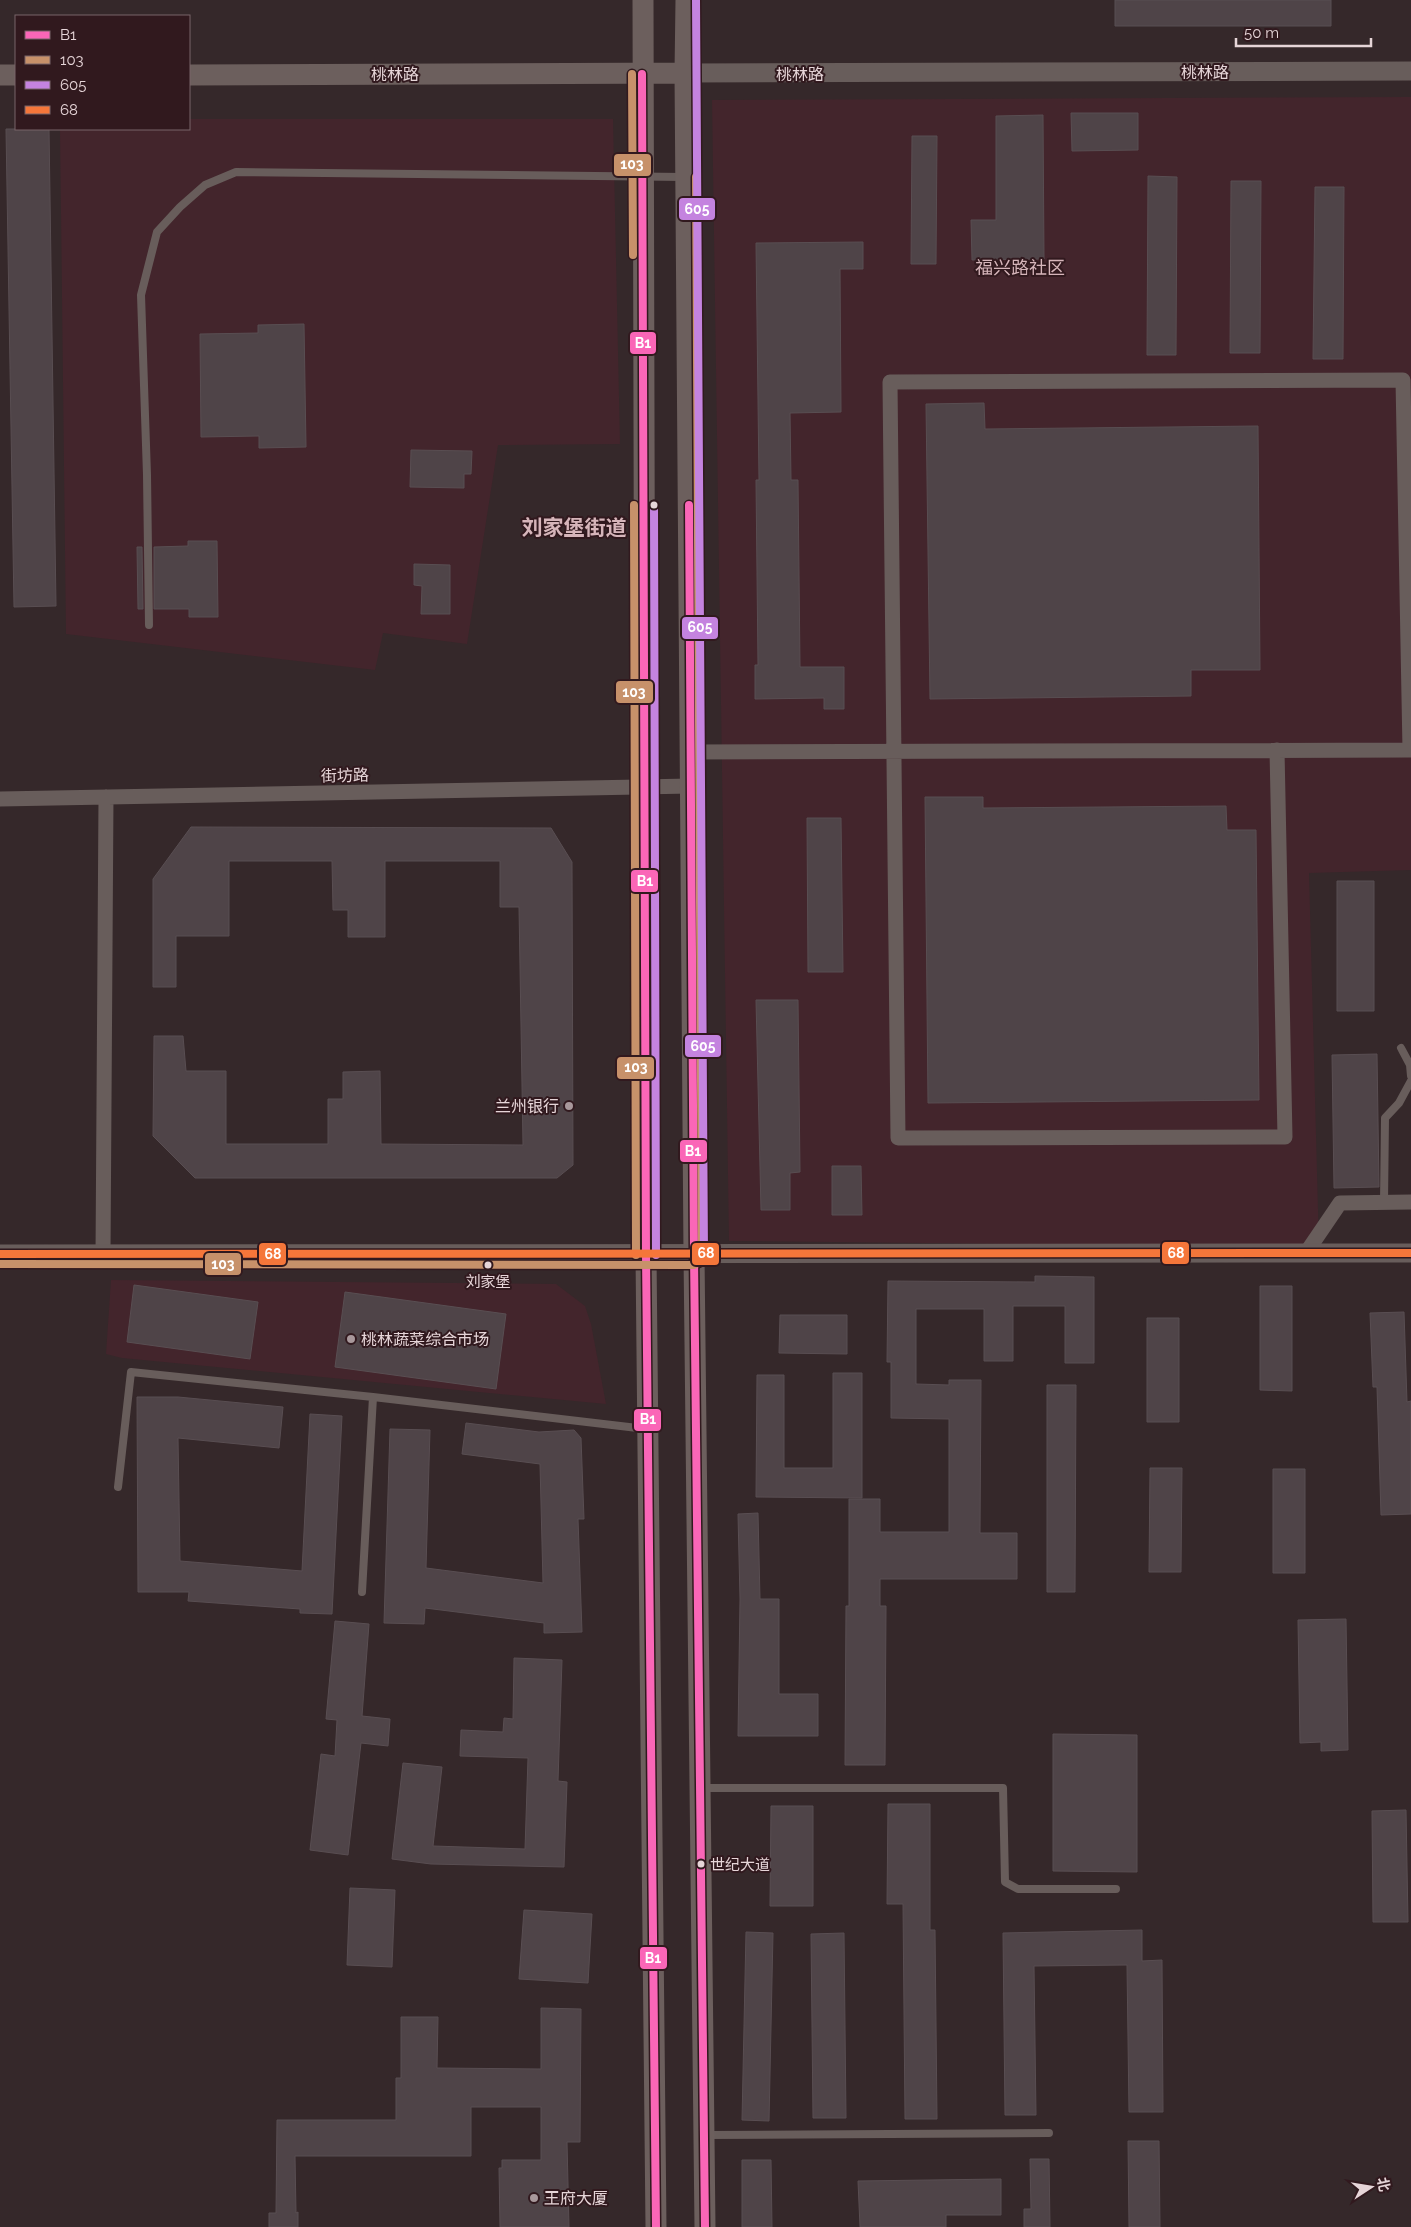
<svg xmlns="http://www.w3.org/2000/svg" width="1411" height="2227" font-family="Raleway,'Noto Sans SC',sans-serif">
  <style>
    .built { fill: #43252c }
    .building { fill: #4f4448; stroke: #594e52 }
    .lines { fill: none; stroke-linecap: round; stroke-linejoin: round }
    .service { stroke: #685d5b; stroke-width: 8 }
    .minor { stroke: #685d5b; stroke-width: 15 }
    .tertiary { stroke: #685d5b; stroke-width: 19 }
    .secondary { stroke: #6c5f5d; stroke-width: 21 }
    .bus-1-casing { stroke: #31191e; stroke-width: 11 }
    .bus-2-casing { stroke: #31191e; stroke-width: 11 }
    .bus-3-casing { stroke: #31191e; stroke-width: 11 }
    .bus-4-casing { stroke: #31191e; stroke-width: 11 }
    .bus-1 { stroke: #fa66b7; stroke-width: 8 }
    .bus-2 { stroke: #c7916a; stroke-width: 8 }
    .bus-3 { stroke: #c483df; stroke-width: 8 }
    .bus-4 { stroke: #f5763a; stroke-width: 8 }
    .bus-dot { fill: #e6d5d8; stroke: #31191e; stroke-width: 2 }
    .poi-dot { fill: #a8989b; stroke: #31191e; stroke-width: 2 }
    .labels { text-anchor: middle; stroke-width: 4; stroke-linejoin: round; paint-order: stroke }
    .bus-label { font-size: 15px; fill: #e6d5d8; stroke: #31191e }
    .street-label { font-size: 16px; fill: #e6d5d8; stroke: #31191e }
    .poi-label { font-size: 16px; fill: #e6d5d8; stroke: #31191e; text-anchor: start }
    .neighbourhood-label { font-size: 18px; fill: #d6b5ba; stroke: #31191e }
    .district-label { font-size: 21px; font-weight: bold; fill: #d6b5ba; stroke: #31191e }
    .line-badge { stroke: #31191e; stroke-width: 2 }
    .badge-label { font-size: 14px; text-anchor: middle; font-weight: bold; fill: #fff }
  </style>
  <rect width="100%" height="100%" fill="#35282a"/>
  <path class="built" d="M 1411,97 L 1411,870 L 1309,873 L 1319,1247 L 729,1241 L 712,100 Z
    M 189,119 L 613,119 L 620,444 L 498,445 L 467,644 L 383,633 L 375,670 L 66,634 L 60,129 L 189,129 Z
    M 111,1280 L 556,1284 L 585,1306 L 591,1324 L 606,1404 L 122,1358 L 106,1354 Z"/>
  <path class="building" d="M 1115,0 L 1331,0 L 1331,26 L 1115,26 Z
    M 1071,113 L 1138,113 L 1138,150 L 1072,151 Z
    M 1043,115 L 1044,259 L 972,260 L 971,220 L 996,220 L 996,116 Z
    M 6,129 L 49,129 L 56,606 L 14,607 Z
    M 912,136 L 937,136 L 936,264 L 911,264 Z
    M 1148,176 L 1177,177 L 1176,355 L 1147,355 Z
    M 1231,181 L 1261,181 L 1260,353 L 1230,353 Z
    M 1315,187 L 1344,187 L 1343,359 L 1313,359 Z
    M 863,242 L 863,269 L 840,269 L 841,412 L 790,413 L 791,480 L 798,480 L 800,667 L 844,667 L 844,709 L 824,709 L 824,698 L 755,699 L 755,665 L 758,665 L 756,480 L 759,480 L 756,243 Z
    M 304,324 L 306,447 L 259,448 L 259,436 L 201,437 L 200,334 L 258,333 L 258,325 Z
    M 984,403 L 985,429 L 1258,426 L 1260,670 L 1191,670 L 1191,696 L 930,699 L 926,404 Z
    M 411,450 L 472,451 L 471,474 L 464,474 L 464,488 L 410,487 Z
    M 188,541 L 217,541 L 218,617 L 189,617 L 189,609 L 154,609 L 154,547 L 188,546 Z
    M 137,547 L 142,547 L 143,609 L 138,609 Z
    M 414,564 L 450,565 L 450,614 L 421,614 L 422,586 L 414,585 Z
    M 925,797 L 983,797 L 983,808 L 1226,806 L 1227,830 L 1256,830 L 1259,1100 L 928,1103 Z
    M 807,818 L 841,818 L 843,972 L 808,972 Z
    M 191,827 L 551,828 L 572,862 L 573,1165 L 557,1178 L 195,1178 L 153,1136 L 154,1036 L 183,1036 L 186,1071 L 226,1071 L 226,1144 L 328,1144 L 328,1099 L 343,1099 L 343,1072 L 380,1071 L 381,1144 L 523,1145 L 519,907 L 500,907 L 500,861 L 385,861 L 385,937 L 348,937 L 348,910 L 333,910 L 332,861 L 229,861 L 229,936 L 176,936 L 176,987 L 153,987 L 153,879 Z
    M 1337,881 L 1374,881 L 1374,1011 L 1337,1011 Z
    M 756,1000 L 798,1000 L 800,1172 L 790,1173 L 790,1210 L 761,1210 Z
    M 1377,1054 L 1379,1187 L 1334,1188 L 1332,1055 Z
    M 832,1166 L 861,1166 L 862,1215 L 832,1215 Z
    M 1035,1276 L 1094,1277 L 1094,1363 L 1065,1363 L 1065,1306 L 1013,1306 L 1013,1361 L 984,1361 L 984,1309 L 916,1309 L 916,1384 L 949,1385 L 949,1380 L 981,1380 L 980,1533 L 1017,1533 L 1017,1579 L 880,1579 L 880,1606 L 886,1606 L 885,1765 L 845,1765 L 846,1606 L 849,1606 L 849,1499 L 880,1499 L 880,1532 L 949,1532 L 949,1419 L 891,1418 L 891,1362 L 887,1362 L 888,1281 L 1035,1282 Z
    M 134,1285 L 258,1302 L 250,1359 L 127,1342 Z
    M 1260,1286 L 1292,1286 L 1292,1391 L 1260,1390 Z
    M 345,1292 L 506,1314 L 496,1389 L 335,1367 Z
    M 1404,1312 L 1407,1402 L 1411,1401 L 1411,1514 L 1381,1515 L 1377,1387 L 1373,1387 L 1370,1313 Z
    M 780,1315 L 847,1315 L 847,1354 L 779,1353 Z
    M 1147,1318 L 1179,1318 L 1179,1422 L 1147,1422 Z
    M 833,1373 L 862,1373 L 862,1498 L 756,1497 L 757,1375 L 784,1375 L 784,1468 L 833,1468 Z
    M 1047,1385 L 1076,1385 L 1075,1592 L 1047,1592 Z
    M 137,1397 L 178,1397 L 283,1407 L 279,1448 L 178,1438 L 180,1561 L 302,1571 L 310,1414 L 342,1416 L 332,1614 L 300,1613 L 300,1609 L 188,1601 L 189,1592 L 138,1592 Z
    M 466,1423 L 539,1432 L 574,1430 L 581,1438 L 584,1519 L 578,1519 L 582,1632 L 544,1633 L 544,1623 L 425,1608 L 424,1624 L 384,1623 L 390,1429 L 430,1430 L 426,1568 L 543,1583 L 540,1464 L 462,1454 Z
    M 1150,1468 L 1182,1468 L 1181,1572 L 1149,1572 Z
    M 1273,1469 L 1305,1469 L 1305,1573 L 1273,1573 Z
    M 758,1513 L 760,1599 L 779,1599 L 779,1694 L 818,1694 L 818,1736 L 738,1736 L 740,1599 L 738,1514 Z
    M 1346,1619 L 1348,1750 L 1321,1751 L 1321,1742 L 1300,1743 L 1298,1620 Z
    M 335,1621 L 369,1624 L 362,1716 L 390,1719 L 388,1746 L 361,1743 L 348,1855 L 310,1850 L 321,1754 L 335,1756 L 337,1720 L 326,1719 Z
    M 514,1658 L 562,1660 L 558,1781 L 567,1782 L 564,1867 L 431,1864 L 392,1859 L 403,1763 L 442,1767 L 433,1846 L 525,1849 L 528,1758 L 460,1756 L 461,1730 L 503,1732 L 504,1718 L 513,1719 Z
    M 1053,1734 L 1137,1735 L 1137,1872 L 1053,1871 Z
    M 888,1804 L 930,1804 L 930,1930 L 935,1930 L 937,2119 L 905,2119 L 903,1904 L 887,1904 Z
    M 771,1806 L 813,1806 L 813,1906 L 770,1906 Z
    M 1406,1810 L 1408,1922 L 1373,1922 L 1372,1811 Z
    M 350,1888 L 395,1890 L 392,1967 L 347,1965 Z
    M 524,1910 L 592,1914 L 588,1983 L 519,1979 Z
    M 1142,1930 L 1142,1961 L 1162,1960 L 1163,2112 L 1129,2112 L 1127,1965 L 1034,1966 L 1036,2115 L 1005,2115 L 1003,1933 Z
    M 746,1932 L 773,1933 L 769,2121 L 742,2120 Z
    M 844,1933 L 846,2118 L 813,2118 L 811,1934 Z
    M 541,2008 L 581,2009 L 580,2142 L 567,2142 L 569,2227 L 500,2227 L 499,2168 L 502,2168 L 502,2160 L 541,2160 L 541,2107 L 471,2107 L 471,2156 L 295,2156 L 296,2213 L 298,2212 L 298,2227 L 269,2227 L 269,2213 L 276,2213 L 277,2120 L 396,2120 L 396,2078 L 401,2078 L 401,2017 L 438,2017 L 437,2068 L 541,2069 Z
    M 1128,2141 L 1159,2141 L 1160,2227 L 1129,2227 Z
    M 1030,2159 L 1049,2159 L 1050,2227 L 1024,2227 L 1024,2209 L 1031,2209 Z
    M 742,2160 L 771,2160 L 772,2227 L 742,2227 Z
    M 1001,2179 L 1001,2215 L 946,2215 L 946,2227 L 860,2227 L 858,2181 Z"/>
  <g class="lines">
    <path class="service" d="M 149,625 L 147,475 L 141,295 L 157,232 L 180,207 L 205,185 L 236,172 L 684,177
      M 1401,1048 L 1410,1065 L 1411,1076
      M 1384,1202 L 1385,1118 L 1399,1103 L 1411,1081
      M 118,1487 L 131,1372 L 373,1397 L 646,1429
      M 362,1592 L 373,1397
      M 702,1788 L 1003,1788 L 1005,1882 L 1018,1889 L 1116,1889
      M 706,2135 L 1049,2133"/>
    <path class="minor" d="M 1277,750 L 1285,1137 L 898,1138 L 890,382 L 1403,380 L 1410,750
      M 691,752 L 1411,750
      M 0,799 L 691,786
      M 1306,1253 L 1340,1203 L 1411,1202
      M 103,1255 L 106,797"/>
    <path class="tertiary" d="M 685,73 L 1411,71
      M 0,1254 L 1411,1253"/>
    <path class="secondary" d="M 643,0 L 646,1255 L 656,2227
      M 686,0 L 685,73 L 694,1255 L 705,2227
      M 0,75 L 16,75
      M 189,75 L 685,73"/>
    <g class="bus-1-casing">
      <path id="bus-1" d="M 642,74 L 646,1255 L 656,2227
        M 689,505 L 694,1255 L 705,2227"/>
    </g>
    <g class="bus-2-casing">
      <path id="bus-2" d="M 632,74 L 633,255
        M 634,505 L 636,1255
        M 0,1264 L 694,1265 L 702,1261 L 696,177"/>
    </g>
    <g class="bus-3-casing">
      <path id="bus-3" d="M 696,0 L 704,1255
        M 654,505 L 656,1255"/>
    </g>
    <g class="bus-4-casing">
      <path id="bus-4" d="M 0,1254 L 1411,1253"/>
    </g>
    <use href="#bus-1" class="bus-1"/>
    <use href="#bus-2" class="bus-2"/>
    <use href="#bus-3" class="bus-3"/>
    <use href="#bus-4" class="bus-4"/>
  </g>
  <g class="bus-dot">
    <circle cx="654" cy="505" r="4.5"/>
    <circle cx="488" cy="1265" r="4.5"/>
    <circle cx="701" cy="1864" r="4.5"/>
  </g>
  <g class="poi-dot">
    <circle cx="569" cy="1106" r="5"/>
    <circle cx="351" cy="1339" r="5"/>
    <circle cx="534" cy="2198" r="5"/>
  </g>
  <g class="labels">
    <g class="bus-label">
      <text x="488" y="1287">刘家堡</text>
      <text x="710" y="1870" text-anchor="start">世纪大道</text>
    </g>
    <g class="street-label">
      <text x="1205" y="78">桃林路</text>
      <text x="395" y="80">桃林路</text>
      <text x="800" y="80">桃林路</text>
      <text transform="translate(345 775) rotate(-1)" y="6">街坊路</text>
    </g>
    <g class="poi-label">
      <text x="559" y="1112" text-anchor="end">兰州银行</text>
      <text x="361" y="1345">桃林蔬菜综合市场</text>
      <text x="544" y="2204">王府大厦</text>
    </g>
    <g class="neighbourhood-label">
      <text x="1020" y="274">福兴路社区</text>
    </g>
    <g class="district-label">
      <text x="574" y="535">刘家堡街道</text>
    </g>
  </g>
  <g class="line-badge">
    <rect x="613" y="153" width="39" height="24" rx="5" fill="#c7916a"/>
    <rect x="678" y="197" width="38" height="24" rx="5" fill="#c483df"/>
    <rect x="629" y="331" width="28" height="24" rx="5" fill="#fa66b7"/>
    <rect x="681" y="616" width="38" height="24" rx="5" fill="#c483df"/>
    <rect x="615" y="680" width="39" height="24" rx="5" fill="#c7916a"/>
    <rect x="630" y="869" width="29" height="24" rx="5" fill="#fa66b7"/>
    <rect x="684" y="1034" width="38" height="24" rx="5" fill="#c483df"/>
    <rect x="616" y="1056" width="39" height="24" rx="5" fill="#c7916a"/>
    <rect x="679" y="1139" width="29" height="24" rx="5" fill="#fa66b7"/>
    <rect x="1161" y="1241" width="29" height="24" rx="5" fill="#f5763a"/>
    <rect x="691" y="1242" width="29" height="24" rx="5" fill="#f5763a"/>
    <rect x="258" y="1242" width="29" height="24" rx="5" fill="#f5763a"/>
    <rect x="204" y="1252" width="38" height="24" rx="5" fill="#c7916a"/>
    <rect x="633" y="1408" width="29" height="24" rx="5" fill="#fa66b7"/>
    <rect x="639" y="1946" width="29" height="24" rx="5" fill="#fa66b7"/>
  </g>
  <g class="badge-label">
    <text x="632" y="169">103</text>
    <text x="697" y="214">605</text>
    <text x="643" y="348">B1</text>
    <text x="700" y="632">605</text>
    <text x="634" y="697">103</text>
    <text x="645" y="886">B1</text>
    <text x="703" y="1051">605</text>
    <text x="636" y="1072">103</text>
    <text x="693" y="1156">B1</text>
    <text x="1176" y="1258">68</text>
    <text x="706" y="1258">68</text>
    <text x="273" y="1259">68</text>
    <text x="223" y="1269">103</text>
    <text x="648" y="1424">B1</text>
    <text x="653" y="1963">B1</text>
  </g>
  <rect x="15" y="15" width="175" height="115" fill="#31191e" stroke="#796468"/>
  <rect x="25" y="31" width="25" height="8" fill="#fa66b7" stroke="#796468"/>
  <text x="60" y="40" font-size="15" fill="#e6d5d8">B1</text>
  <rect x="25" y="56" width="25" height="8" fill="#c7916a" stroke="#796468"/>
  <text x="60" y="65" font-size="15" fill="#e6d5d8">103</text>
  <rect x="25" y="81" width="25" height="8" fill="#c483df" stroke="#796468"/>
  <text x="60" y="90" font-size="15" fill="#e6d5d8">605</text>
  <rect x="25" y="106" width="25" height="8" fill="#f5763a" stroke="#796468"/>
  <text x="60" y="115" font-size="15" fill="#e6d5d8">68</text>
  <g transform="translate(1371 2187) rotate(78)" stroke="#31191e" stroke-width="4" paint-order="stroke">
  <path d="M0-4L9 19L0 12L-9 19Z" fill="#e6d5d8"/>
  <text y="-8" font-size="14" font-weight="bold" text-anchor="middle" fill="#e6d5d8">北</text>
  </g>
  <path d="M1236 38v8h135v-8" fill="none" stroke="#e6d5d8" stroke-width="2.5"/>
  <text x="1244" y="38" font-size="15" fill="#e6d5d8" stroke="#31191e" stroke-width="4" paint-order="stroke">50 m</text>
</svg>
